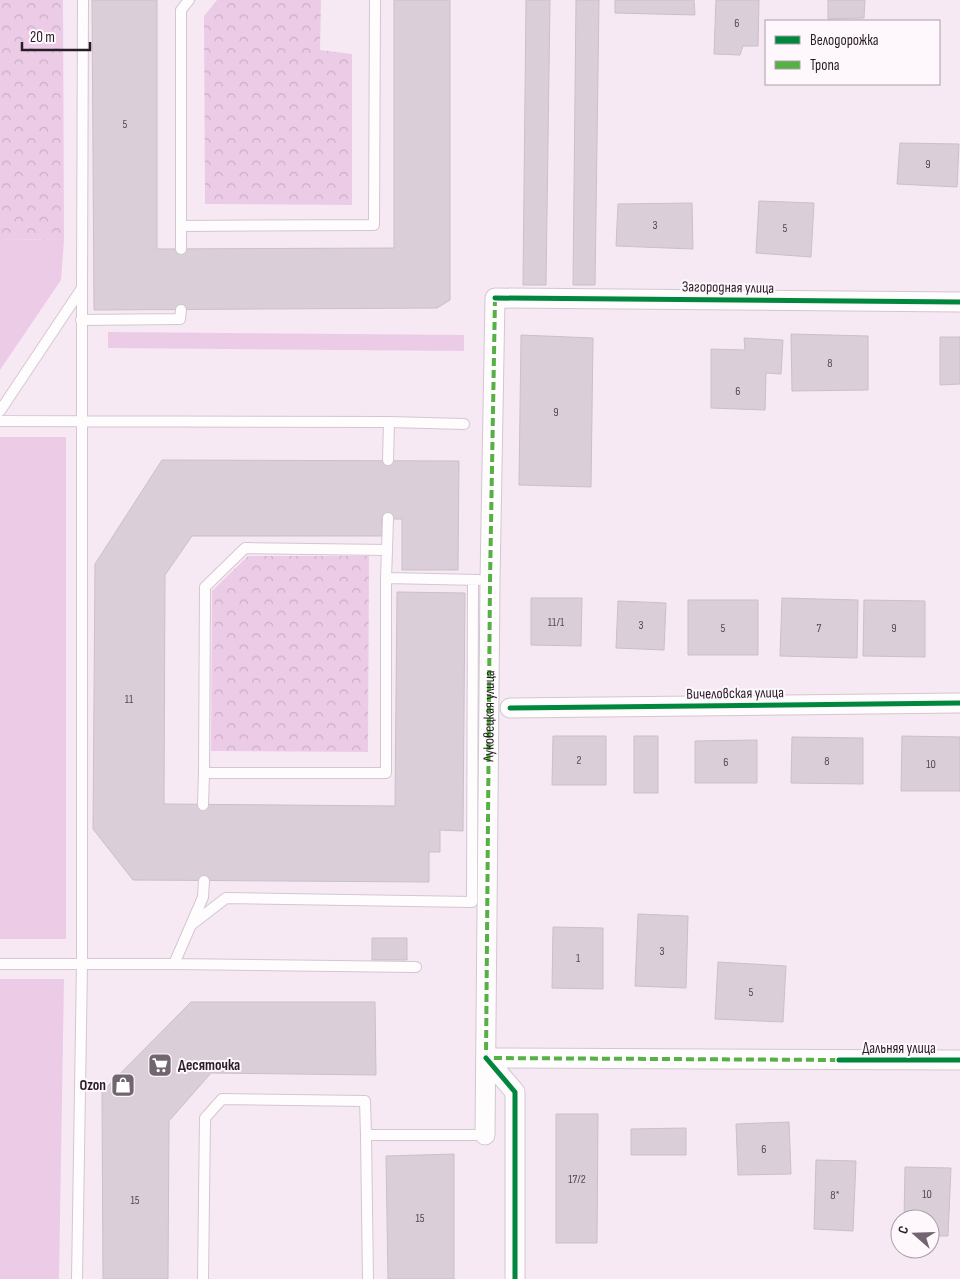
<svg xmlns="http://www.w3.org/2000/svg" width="960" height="1279" font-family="'Sofia Sans Condensed',sans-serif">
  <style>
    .grass { fill: #eccbe7 }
    .forest { fill: url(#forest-crowns) }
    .building { fill: #dacfd8; stroke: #cbbfc9 }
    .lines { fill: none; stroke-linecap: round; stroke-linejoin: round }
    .lane-casing { stroke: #d2c7d0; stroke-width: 12 }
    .street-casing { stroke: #d2c7d0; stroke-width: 21 }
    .lane { stroke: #fefcfd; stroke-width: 10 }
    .street { stroke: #fefcfd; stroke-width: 19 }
    .quiet { stroke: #56b145; stroke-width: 4; stroke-dasharray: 8 4; stroke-linecap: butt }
    .cycleway-casing { stroke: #fef7fc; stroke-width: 8 }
    .cycleway { stroke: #00873e; stroke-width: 5 }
    .labels { text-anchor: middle; stroke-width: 4; stroke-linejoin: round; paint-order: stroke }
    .number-label { font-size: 12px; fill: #554a53 }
    .street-label { font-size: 15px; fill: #291e27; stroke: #fef7fc }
    .poi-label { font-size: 15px; font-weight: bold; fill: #291e27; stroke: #fef7fc; text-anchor: start }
  </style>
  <defs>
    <pattern id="forest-crowns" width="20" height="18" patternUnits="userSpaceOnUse" patternTransform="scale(1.25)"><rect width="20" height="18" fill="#eccbe7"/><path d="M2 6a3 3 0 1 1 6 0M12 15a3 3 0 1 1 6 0" fill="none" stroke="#caaec6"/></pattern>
  </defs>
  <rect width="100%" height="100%" fill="#f6e9f4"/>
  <path class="grass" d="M 0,239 L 64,240 L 61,280 L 0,370 Z
    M 108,332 L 464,335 L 464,351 L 108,348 Z
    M 0,437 L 66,437 L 66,939 L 0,939 Z
    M 0,979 L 64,979 L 59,1279 L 0,1279 Z"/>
  <path class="forest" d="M 0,0 L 63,0 L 64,240 L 0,239 Z
    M 217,0 L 321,0 L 320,50 L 352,54 L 352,205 L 205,204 L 204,16 Z
    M 248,556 L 369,556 L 368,752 L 211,751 L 212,591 Z"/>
  <path class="building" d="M 92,0 L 157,0 L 157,249 L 394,248 L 394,0 L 450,0 L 450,300 L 437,308 L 94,310 Z
    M 526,0 L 550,0 L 546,285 L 523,285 Z
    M 576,0 L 599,0 L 595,285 L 573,285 Z
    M 615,0 L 694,0 L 695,15 L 615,13 Z
    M 716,0 L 759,0 L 758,46 L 743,46 L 740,55 L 714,54 Z
    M 828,0 L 865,0 L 864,18 L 828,19 Z
    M 900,143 L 959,144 L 957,187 L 897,184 Z
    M 759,201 L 814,203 L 811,257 L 756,253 Z
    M 692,203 L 693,249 L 616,246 L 618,204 Z
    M 791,334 L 868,336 L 868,390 L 792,391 Z
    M 521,335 L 593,338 L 591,487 L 519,485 Z
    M 940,337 L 960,337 L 960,384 L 940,385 Z
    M 744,338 L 783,340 L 781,374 L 766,373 L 765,410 L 711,408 L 711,349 L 745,350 Z
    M 162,460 L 459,461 L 458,570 L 402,570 L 402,519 L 382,519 L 382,536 L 192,536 L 165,575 L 164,804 L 395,806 L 397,592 L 465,593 L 463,831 L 440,830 L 440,852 L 429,852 L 429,882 L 133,880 L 93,829 L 95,564 Z
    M 531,598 L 582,598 L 581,646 L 531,645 Z
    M 782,598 L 858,600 L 857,658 L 780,656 Z
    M 688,600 L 758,600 L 758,655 L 688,655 Z
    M 864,600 L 925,601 L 925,657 L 863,656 Z
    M 618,601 L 666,603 L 664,650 L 616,648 Z
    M 553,736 L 606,736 L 606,785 L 552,785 Z
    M 634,736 L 658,736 L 658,793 L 634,793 Z
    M 902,736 L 960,737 L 960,791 L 901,791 Z
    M 792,737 L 863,738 L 863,784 L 791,783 Z
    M 757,740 L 757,783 L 695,783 L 695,741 Z
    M 638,914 L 688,916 L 686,988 L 635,986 Z
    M 553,927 L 603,928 L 603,989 L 552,988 Z
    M 372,938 L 407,938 L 407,960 L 372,960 Z
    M 718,962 L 786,966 L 783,1022 L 715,1019 Z
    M 191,1002 L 375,1002 L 376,1075 L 211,1073 L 169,1121 L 168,1279 L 103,1279 L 102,1092 Z
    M 556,1114 L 598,1114 L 597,1243 L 556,1243 Z
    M 789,1122 L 791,1174 L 738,1175 L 736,1124 Z
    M 686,1128 L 686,1155 L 631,1155 L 631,1129 Z
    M 454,1154 L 454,1279 L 388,1279 L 386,1156 Z
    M 816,1160 L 856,1161 L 853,1231 L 814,1229 Z
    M 905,1167 L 951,1168 L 948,1236 L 930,1236 L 930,1219 L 904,1219 Z"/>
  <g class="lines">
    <g class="lane-casing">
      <path id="lane" d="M 181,226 L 374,225 L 375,0
        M 181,249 L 181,10 L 189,0
        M 81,320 L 180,319 L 181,310
        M 0,411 L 82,288 L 83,0
        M 0,421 L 389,422 L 464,424
        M 388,460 L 389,422
        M 387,550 L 388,518
        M 204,773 L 205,587 L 245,548 L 387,550 L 386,578
        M 203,805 L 204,773 L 386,773 L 386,578 L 479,580
        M 191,925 L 226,898 L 472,902 L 473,580
        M 0,964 L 174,964 L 203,897 L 204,881
        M 174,964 L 416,967
        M 77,1279 L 82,964 L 82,288
        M 203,1279 L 205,1118 L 222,1099 L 365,1101 L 366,1135
        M 368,1279 L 366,1135 L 485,1135"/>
    </g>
    <g class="street-casing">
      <g id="street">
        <path d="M 510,708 L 960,703"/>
        <path d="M 486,1058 L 960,1060"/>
        <path d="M 486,1058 L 515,1092 L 515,1279"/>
        <path id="s1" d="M 485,1135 L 490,581 L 495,298 L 960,302"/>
      </g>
    </g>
    <use href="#lane" class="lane"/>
    <use href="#street" class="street"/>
    <path class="quiet" d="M 495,298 L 490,581 L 486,1058 L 839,1060"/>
    <g class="cycleway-casing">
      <path id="cycleway" d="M 495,298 L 960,302
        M 510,708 L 960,703
        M 486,1058 L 515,1092 L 515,1279
        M 839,1060 L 960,1060"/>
    </g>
    <use href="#cycleway" class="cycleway"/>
  </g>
  <defs>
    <g id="supermarket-square" transform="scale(1.25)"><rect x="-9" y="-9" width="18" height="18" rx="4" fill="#71656f" stroke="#fef7fc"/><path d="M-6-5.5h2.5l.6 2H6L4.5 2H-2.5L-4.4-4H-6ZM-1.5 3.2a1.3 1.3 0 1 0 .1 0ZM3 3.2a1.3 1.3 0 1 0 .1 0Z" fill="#fff"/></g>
    <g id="shop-square" transform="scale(1.25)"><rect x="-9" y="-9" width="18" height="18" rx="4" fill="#71656f" stroke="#fef7fc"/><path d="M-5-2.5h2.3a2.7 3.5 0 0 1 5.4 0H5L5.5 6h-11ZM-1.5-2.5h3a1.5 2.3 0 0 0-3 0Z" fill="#fff"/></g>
  </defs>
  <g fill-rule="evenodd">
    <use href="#supermarket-square" x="160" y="1065"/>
    <use href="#shop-square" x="123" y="1085"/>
  </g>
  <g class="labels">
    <g class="number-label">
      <text x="737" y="27">6</text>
      <text x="125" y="128">5</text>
      <text x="928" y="168">9</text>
      <text x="655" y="229">3</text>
      <text x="785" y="232">5</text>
      <text x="830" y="367">8</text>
      <text x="738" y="395">6</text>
      <text x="556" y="416">9</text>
      <text x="556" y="626">11/1</text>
      <text x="641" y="629">3</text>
      <text x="723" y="632">5</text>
      <text x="819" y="632">7</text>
      <text x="894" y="632">9</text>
      <text x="129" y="703">11</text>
      <text x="579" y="764">2</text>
      <text x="827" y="765">8</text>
      <text x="726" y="766">6</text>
      <text x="931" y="768">10</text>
      <text x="662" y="955">3</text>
      <text x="578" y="962">1</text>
      <text x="751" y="996">5</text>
      <text x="764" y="1153">6</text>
      <text x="577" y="1183">17/2</text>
      <text x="927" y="1198">10</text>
      <text x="835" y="1199">8*</text>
      <text x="135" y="1204">15</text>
      <text x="420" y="1222">15</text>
    </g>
    <g class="street-label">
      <text transform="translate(728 287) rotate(1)" y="5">Загородная улица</text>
      <text transform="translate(735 693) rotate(-1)" y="5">Вичеловская улица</text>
      <text dy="5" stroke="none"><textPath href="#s1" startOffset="419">Луковецкая улица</textPath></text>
      <text x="899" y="1053">Дальняя улица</text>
    </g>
    <g class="poi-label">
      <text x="178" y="1070">Десяточка</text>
      <text x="106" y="1090" text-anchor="end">Ozon</text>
    </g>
  </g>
  <rect x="765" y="20" width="175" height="65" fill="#fef7fc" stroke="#a9a0a7"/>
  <rect x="775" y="36" width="25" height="8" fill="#00873e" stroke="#a9a0a7"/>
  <text x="810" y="45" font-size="15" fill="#291e27">Велодорожка</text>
  <rect x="775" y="61" width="25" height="8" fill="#56b145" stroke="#a9a0a7"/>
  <text x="810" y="70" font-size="15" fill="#291e27">Тропа</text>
  <g transform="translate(915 1234) rotate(290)"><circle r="24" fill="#fef7fc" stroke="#a9a0a7"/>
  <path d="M0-4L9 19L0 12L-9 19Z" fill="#71656f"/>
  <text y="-8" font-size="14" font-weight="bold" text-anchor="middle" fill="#291e27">С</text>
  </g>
  <path d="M22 42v8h68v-8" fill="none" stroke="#291e27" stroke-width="2.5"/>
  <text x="30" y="42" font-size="15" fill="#291e27" stroke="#fef7fc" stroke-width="4" paint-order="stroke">20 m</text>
</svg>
